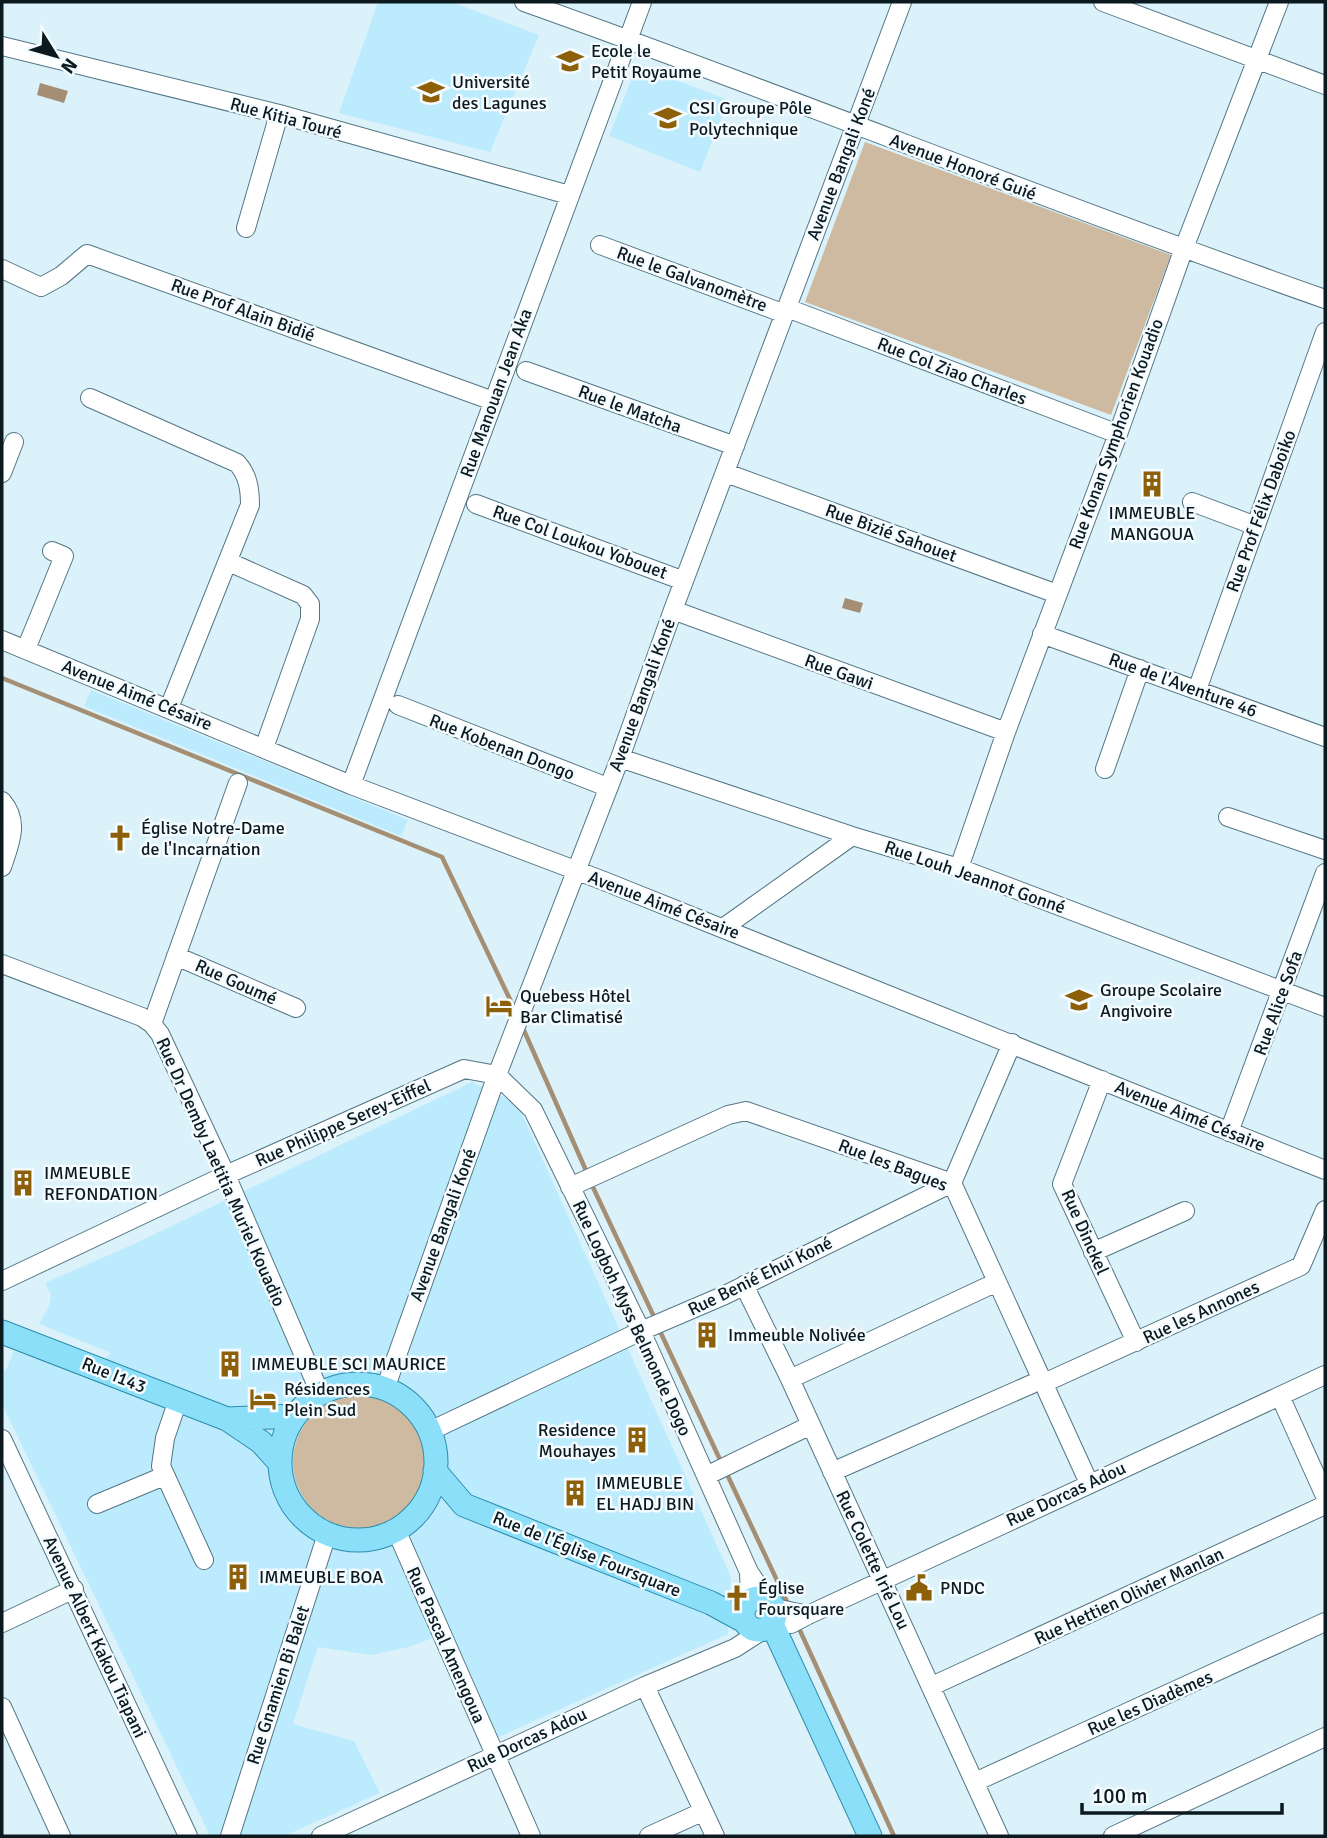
<svg xmlns="http://www.w3.org/2000/svg" width="1327" height="1838" font-family="Signika,sans-serif">
  <style>
    .built { fill: #bcebfe }
    .green { fill: #cdbaa0 }
    .water { fill: #a58f74 }
    .lines { fill: none; stroke-linecap: round; stroke-linejoin: round }
    .stream { stroke: #a58f74; stroke-width: 4.5 }
    .minor-casing { stroke: #537684; stroke-width: 20 }
    .major-casing { stroke: #2e8caa; stroke-width: 25 }
    .minor { stroke: #fff; stroke-width: 18 }
    .major { stroke: #8cdff9; stroke-width: 23 }
    .labels { text-anchor: middle; stroke-width: 5; stroke-linejoin: round; paint-order: stroke }
    .poi-label { font-size: 18px; fill: #0c1a20; stroke: #f4fcff; text-anchor: start }
    .street-label { font-size: 18px; fill: #0c1a20; stroke: #f4fcff }
  </style>
  <rect width="100%" height="100%" fill="#dbf2fb"/>
  <path class="built" d="M 378,2 L 452,2 L 539,35 L 490,152 L 339,113 Z
    M 637,65 L 728,100 L 700,172 L 609,136 Z
    M 91,690 L 408,820 L 401,836 L 84,706 Z
    M 472,1082 L 517,1103 L 731,1577 L 728,1634 L 483,1744 L 435,1637 L 409,1647 L 371,1655 L 318,1647 L 293,1724 L 354,1741 L 380,1793 L 284,1836 L 210,1836 L 2,1404 L 2,1372 L 6,1370 L 14,1351 L 88,1376 L 111,1353 L 39,1324 L 49,1306 L 51,1295 L 45,1283 L 136,1243 Z"/>
  <path class="green" d="M 865,142 L 1171,255 L 1111,415 L 805,302 Z
    M293 1462a66 66 0 1 1 132 0a66 66 0 1 1-132 0Z"/>
  <path class="water" d="M 40,83 L 68,91 L 64,103 L 37,95 Z
    M 845,598 L 863,603 L 860,613 L 842,608 Z"/>
  <g class="lines">
    <path class="stream" d="M 2,678 L 442,857 L 516,1012
      M 522,1026 L 588,1175
      M 591,1183 L 656,1321
      M 659,1329 L 722,1464
      M 726,1472 L 789,1606
      M 797,1624 L 894,1836"/>
    <g class="minor-casing">
      <path id="minor" d="M 524,2 C 792,97 1056,205 1325,299
        M 1103,2 L 1325,85
        M 2,46 L 279,114 L 569,195
        M 246,228 L 279,114
        M 600,245 L 785,314
        M 2,269 L 41,287 L 61,276 L 87,254 L 493,401
        M 787,308 L 1118,434
        M 526,371 L 735,446
        M 90,398 L 237,463 C 248,475 250,489 250,505 L 169,708
        M 2,473 L 14,442
        M 726,473 L 1057,594
        M 1192,502 L 1256,526
        M 476,504 L 684,581
        M 229,562 L 303,595 L 310,604 L 310,619 L 264,748
        M 673,610 L 1006,732
        M 1042,634 L 1325,737
        M 2,640 L 351,785 L 604,881 L 1325,1170
        M 26,649 L 64,556 L 52,551
        M 1197,690 L 1325,332
        M 398,705 L 607,787
        M 620,758 L 852,836 L 959,868 L 1325,1007
        M 1105,769 L 1140,669
        M 351,785 L 642,2
        M 2,801 C 20,822 10,843 2,867
        M 1228,817 L 1325,850
        M 959,868 L 1006,732 L 1118,434 L 1184,248 L 1279,2
        M 723,928 L 852,836
        M 176,956 L 296,1008
        M 2,964 L 142,1017 L 152,1024 L 160,1034 L 226,1175 L 320,1393
        M 152,1024 L 238,783
        M 497,1075 L 533,1110 L 641,1331 L 749,1572 L 767,1599
        M 1102,1080 L 1062,1184 L 1136,1342
        M 1229,1132 L 1325,873
        M 570,1187 L 728,1115 L 746,1111 L 952,1183 L 1089,1483
        M 1093,1252 L 1185,1211
        M 2,1281 L 226,1175 L 464,1069 L 497,1075
        M 744,1285 L 790,1379 L 999,1836
        M 790,1379 L 997,1282
        M 1044,1383 L 1301,1266 L 1325,1210
        M 385,1389 L 497,1075 L 620,758 L 673,610 L 902,2
        M 1280,1396 L 1325,1496
        M 178,1400 L 165,1438 L 161,1466 L 204,1560
        M 430,1431 L 641,1331 L 725,1295 L 952,1183 L 1012,1043
        M 2,1439 L 188,1836
        M 832,1472 L 1032,1384
        M 706,1476 L 811,1425
        M 97,1504 L 164,1476
        M 396,1530 L 531,1836
        M 749,1572 L 750,1600
        M 775,1608 L 808,1615
        M 2,1623 L 74,1589
        M 772,1624 L 791,1624 L 808,1615 L 1325,1375
        M 645,1686 L 715,1836
        M 932,1686 L 1325,1505
        M 2,1707 L 61,1836
        M 975,1782 L 1325,1622
        M 230,1836 L 327,1534
        M 321,1836 L 645,1686 L 735,1648 L 763,1630
        M 649,1836 L 702,1812
        M 1113,1836 L 1325,1737"/>
    </g>
    <g class="major-casing">
      <path id="major" d="M 2,1332 L 227,1419 L 261,1442 L 279,1462
        M280 1462a78 78 0 1 1 156 0a78 78 0 1 1-156 0Z
        M 227,1419 L 294,1416
        M 435,1471 L 464,1505 L 711,1603 L 744,1621
        M743 1614a16 16 0 1 1 32 0a16 16 0 1 1-32 0Z
        M 772,1624 L 870,1836"/>
    </g>
    <use href="#minor" class="minor"/>
    <use href="#major" class="major"/>
  </g>
  <defs>
    <g id="school-bare" transform="scale(2.1)"><path d="M0-5L7-2L0 1L-7-2ZM-4 1L0 2.5L4 1V4Q0 6-4 4Z" fill="#8e5f09" stroke="#f4fcff" stroke-width="2.5" paint-order="stroke"/></g>
    <g id="university-bare" transform="scale(2.1)"><path d="M0-5L7-2L0 1L-7-2ZM-4 1L0 2.5L4 1V4Q0 6-4 4Z" fill="#8e5f09" stroke="#f4fcff" stroke-width="2.5" paint-order="stroke"/></g>
    <g id="building-bare" transform="scale(2.1)"><path d="M-4-6H4V6H1V3H-1V6H-4ZM-2.5-4.3h1.7v1.8h-1.7ZM.8-4.3h1.7v1.8H.8ZM-2.5-1h1.7V.8h-1.7ZM.8-1h1.7V.8H.8Z" fill="#8e5f09" stroke="#f4fcff" stroke-width="2.5" paint-order="stroke"/></g>
    <g id="church-bare" transform="scale(2.1)"><path d="M-1.2-6h2.4v3.5h3.3v2.4h-3.3V6h-2.4V-.1h-3.3v-2.4h3.3Z" fill="#8e5f09" stroke="#f4fcff" stroke-width="2.5" paint-order="stroke"/></g>
    <g id="hotel-bare" transform="scale(2.1)"><path d="M-6-4.5h1.5V1H6V5H4.5V3h-9V5H-6ZM-4 0a1.8 1.8 0 1 1 3.6 0ZM.5 0V-2.5h3Q6-2.5 6 0Z" fill="#8e5f09" stroke="#f4fcff" stroke-width="2.5" paint-order="stroke"/></g>
    <g id="civic-bare" transform="scale(2.1)"><path d="M-.6-6.5H3V-4.5H.6V-3L4-1V1h2V6H-6V1h2V-1L-.6-3ZM-1.2 2.5V6h2.4V2.5Z" fill="#8e5f09" stroke="#f4fcff" stroke-width="2.5" paint-order="stroke"/></g>
  </defs>
  <g fill-rule="evenodd">
    <use href="#school-bare" x="570" y="61"/>
    <use href="#university-bare" x="431" y="92"/>
    <use href="#university-bare" x="668" y="118"/>
    <use href="#building-bare" x="1152" y="484"/>
    <use href="#church-bare" x="120" y="838"/>
    <use href="#school-bare" x="1079" y="1000"/>
    <use href="#hotel-bare" x="499" y="1006"/>
    <use href="#building-bare" x="23" y="1183"/>
    <use href="#building-bare" x="707" y="1335"/>
    <use href="#building-bare" x="230" y="1364"/>
    <use href="#hotel-bare" x="263" y="1399"/>
    <use href="#building-bare" x="637" y="1440"/>
    <use href="#building-bare" x="575" y="1493"/>
    <use href="#building-bare" x="238" y="1577"/>
    <use href="#civic-bare" x="919" y="1588"/>
    <use href="#church-bare" x="737" y="1598"/>
  </g>
  <g class="labels">
    <g class="poi-label">
      <text x="591" y="57">Ecole le<tspan x="591" dy="21">Petit Royaume</tspan></text>
      <text x="452" y="88">Université<tspan x="452" dy="21">des Lagunes</tspan></text>
      <text x="689" y="114">CSI Groupe Pôle<tspan x="689" dy="21">Polytechnique</tspan></text>
      <text x="1152" y="519" text-anchor="middle">IMMEUBLE<tspan x="1152" dy="21">MANGOUA</tspan></text>
      <text x="141" y="834">Église Notre-Dame<tspan x="141" dy="21">de l'Incarnation</tspan></text>
      <text x="1100" y="996">Groupe Scolaire<tspan x="1100" dy="21">Angivoire</tspan></text>
      <text x="520" y="1002">Quebess Hôtel<tspan x="520" dy="21">Bar Climatisé</tspan></text>
      <text x="44" y="1179">IMMEUBLE<tspan x="44" dy="21">REFONDATION</tspan></text>
      <text x="728" y="1341">Immeuble Nolivée</text>
      <text x="251" y="1370">IMMEUBLE SCI MAURICE</text>
      <text x="284" y="1395">Résidences<tspan x="284" dy="21">Plein Sud</tspan></text>
      <text x="616" y="1436" text-anchor="end">Residence<tspan x="616" dy="21">Mouhayes</tspan></text>
      <text x="596" y="1489">IMMEUBLE<tspan x="596" dy="21">EL HADJ BIN</tspan></text>
      <text x="259" y="1583">IMMEUBLE BOA</text>
      <text x="758" y="1594">Église<tspan x="758" dy="21">Foursquare</tspan></text>
      <text x="940" y="1594">PNDC</text>
    </g>
    <g class="street-label">
      <text transform="translate(286 118) rotate(15)" y="6">Rue Kitia Touré</text>
      <text transform="translate(841 164) rotate(-69)" y="6">Avenue Bangali Koné</text>
      <text transform="translate(963 167) rotate(21)" y="6">Avenue Honoré Guié</text>
      <text transform="translate(692 279) rotate(20)" y="6">Rue le Galvanomètre</text>
      <text transform="translate(243 310) rotate(20)" y="6">Rue Prof Alain Bidié</text>
      <text transform="translate(952 371) rotate(21)" y="6">Rue Col Ziao Charles</text>
      <text transform="translate(496 393) rotate(-70)" y="6">Rue Manouan Jean Aka</text>
      <text transform="translate(630 409) rotate(20)" y="6">Rue le Matcha</text>
      <text transform="translate(1116 434) rotate(-70)" y="6">Rue Konan Symphorien Kouadio</text>
      <text transform="translate(1261 511) rotate(-70)" y="6">Rue Prof Félix Daboiko</text>
      <text transform="translate(891 533) rotate(20)" y="6">Rue Bizié Sahouet</text>
      <text transform="translate(580 542) rotate(20)" y="6">Rue Col Loukou Yobouet</text>
      <text transform="translate(839 672) rotate(20)" y="6">Rue Gawi</text>
      <text transform="translate(1183 685) rotate(20)" y="6">Rue de l'Aventure 46</text>
      <text transform="translate(137 695) rotate(22)" y="6">Avenue Aimé Césaire</text>
      <text transform="translate(642 695) rotate(-70)" y="6">Avenue Bangali Koné</text>
      <text transform="translate(502 747) rotate(21)" y="6">Rue Kobenan Dongo</text>
      <text transform="translate(975 877) rotate(19)" y="6">Rue Louh Jeannot Gonné</text>
      <text transform="translate(664 905) rotate(21)" y="6">Avenue Aimé Césaire</text>
      <text transform="translate(236 982) rotate(24)" y="6">Rue Goumé</text>
      <text transform="translate(1278 1003) rotate(-70)" y="6">Rue Alice Sofa</text>
      <text transform="translate(1190 1116) rotate(22)" y="6">Avenue Aimé Césaire</text>
      <text transform="translate(343 1123) rotate(-24)" y="6">Rue Philippe Serey-Eiffel</text>
      <text transform="translate(893 1165) rotate(21)" y="6">Rue les Bagues</text>
      <text transform="translate(221 1172) rotate(66)" y="6">Rue Dr Demby Laetitia Muriel Kouadio</text>
      <text transform="translate(443 1225) rotate(-70)" y="6">Avenue Bangali Koné</text>
      <text transform="translate(1085 1232) rotate(66)" y="6">Rue Dinckel</text>
      <text transform="translate(760 1276) rotate(-26)" y="6">Rue Benié Ehui Koné</text>
      <text transform="translate(1201 1312) rotate(-25)" y="6">Rue les Annones</text>
      <text transform="translate(632 1318) rotate(65)" y="6">Rue Logboh Myss Belmonde Dogo</text>
      <text transform="translate(114 1375) rotate(22)" y="6">Rue I143</text>
      <text transform="translate(1066 1494) rotate(-25)" y="6">Rue Dorcas Adou</text>
      <text transform="translate(587 1554) rotate(22)" y="6">Rue de l'Église Foursquare</text>
      <text transform="translate(873 1560) rotate(65)" y="6">Rue Colette Irié Lou</text>
      <text transform="translate(1129 1596) rotate(-25)" y="6">Rue Hettien Olivier Manlan</text>
      <text transform="translate(95 1637) rotate(65)" y="6">Avenue Albert Kakou Tiapani</text>
      <text transform="translate(446 1645) rotate(66)" y="6">Rue Pascal Amengoua</text>
      <text transform="translate(278 1685) rotate(-72)" y="6">Rue Gnamien Bi Balet</text>
      <text transform="translate(1150 1703) rotate(-24)" y="6">Rue les Diadèmes</text>
      <text transform="translate(527 1740) rotate(-25)" y="6">Rue Dorcas Adou</text>
    </g>
  </g>
  <rect width="1327" height="1838" fill="none" stroke="#0c1a20" stroke-width="7"/>
  <g transform="translate(56 56) rotate(127)" stroke="#f4fcff" stroke-width="5" paint-order="stroke">
  <path d="M0-5L12 26L0 18L-12 26Z" fill="#0c1a20"/>
  <text y="-10" font-size="19" font-weight="bold" text-anchor="middle" fill="#0c1a20">N</text>
  </g>
  <path d="M1082 1803v10h200v-10" fill="none" stroke="#0c1a20" stroke-width="3.5"/>
  <text x="1092" y="1803" font-size="21" fill="#0c1a20" stroke="#f4fcff" stroke-width="5" paint-order="stroke">100 m</text>
</svg>
